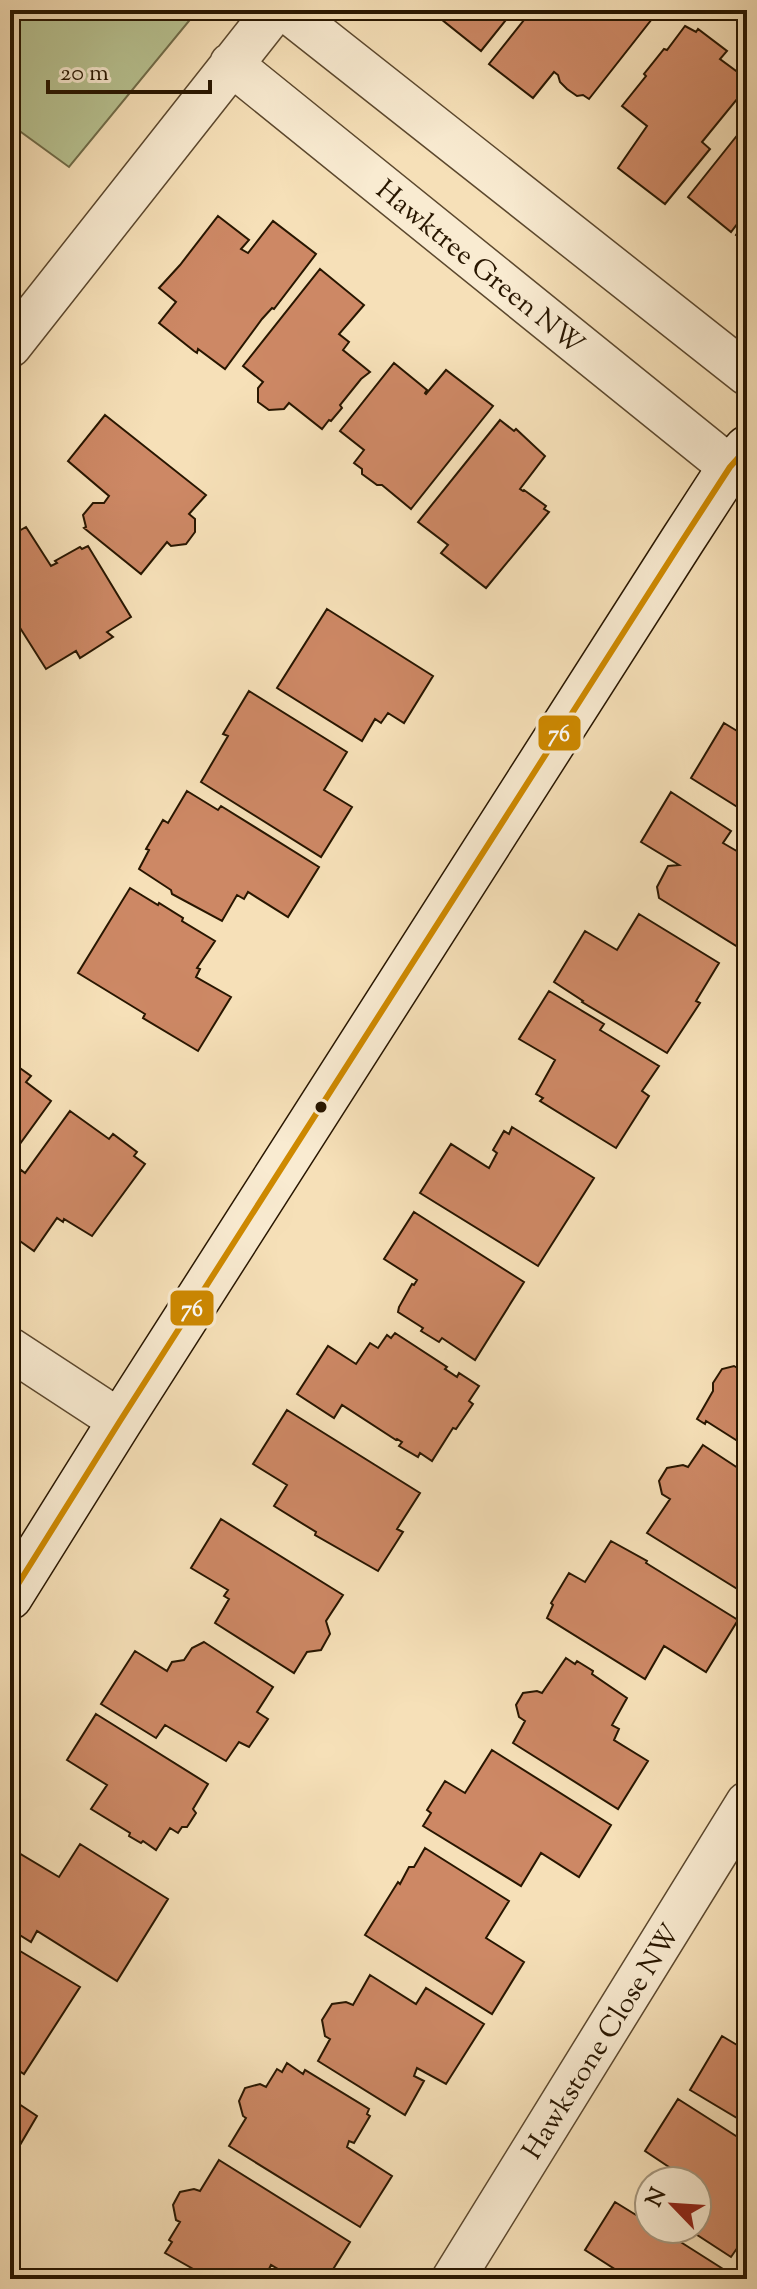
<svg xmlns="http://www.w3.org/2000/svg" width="757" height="2289" font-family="'Sorts Mill Goudy',serif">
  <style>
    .green { fill: #b8c392; stroke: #706c49; stroke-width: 2 }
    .building { fill: #cd8865; stroke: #281600; stroke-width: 2 }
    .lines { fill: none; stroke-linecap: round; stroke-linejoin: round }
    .street-casing { stroke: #5c482e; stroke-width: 45 }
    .secondary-casing { stroke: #281600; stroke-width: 47 }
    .street { stroke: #f9ebd1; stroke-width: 42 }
    .secondary { stroke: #f9ebd1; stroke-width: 44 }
    .bus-1-casing { stroke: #f9ebd1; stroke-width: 12 }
    .bus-1 { stroke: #ce8900; stroke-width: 6 }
    .bus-dot { fill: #281600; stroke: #f9ebd1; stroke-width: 3 }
    .labels { text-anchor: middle; stroke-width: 7; stroke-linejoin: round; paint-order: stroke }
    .street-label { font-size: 28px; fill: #281600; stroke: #f9ebd1 }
    .line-badge { stroke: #f9ebd1; stroke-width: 3 }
    .badge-label { font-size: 22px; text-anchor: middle; font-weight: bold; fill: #fff }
  </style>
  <rect width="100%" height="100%" fill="#f6e0b8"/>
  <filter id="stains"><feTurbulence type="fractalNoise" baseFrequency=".0025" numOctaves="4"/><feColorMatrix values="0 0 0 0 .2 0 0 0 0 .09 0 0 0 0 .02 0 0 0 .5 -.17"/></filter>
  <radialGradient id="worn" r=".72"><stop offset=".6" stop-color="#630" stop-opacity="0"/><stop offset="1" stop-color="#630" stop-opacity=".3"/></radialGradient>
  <path class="green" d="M 10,10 L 198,10 L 69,167 L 10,124 Z"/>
  <path class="building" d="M 440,10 L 514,10 L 481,51 L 436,15 Z
    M 532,10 L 659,10 L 589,99 L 583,95 L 577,96 L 567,89 L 560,82 L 558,75 L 554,72 L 533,98 L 489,64 Z
    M 685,26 L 696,32 L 698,29 L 727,51 L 720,59 L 747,79 L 747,87 L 702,142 L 710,149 L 665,204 L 618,168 L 647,126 L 622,106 L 646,76 L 644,74 L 664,49 L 667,50 Z
    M 747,123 L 747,243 L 736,235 L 742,226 L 738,223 L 731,232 L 688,197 Z
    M 218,216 L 249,240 L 241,249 L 248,253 L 273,221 L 316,254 L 274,309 L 272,308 L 262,319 L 225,369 L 198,349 L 197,353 L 194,351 L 159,323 L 176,302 L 159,288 L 180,265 Z
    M 320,269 L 364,305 L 339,334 L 349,342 L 343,350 L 370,372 L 361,379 L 340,405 L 342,408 L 331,421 L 329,420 L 322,429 L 289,403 L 284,409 L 269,410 L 258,402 L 258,388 L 263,382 L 243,366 Z
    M 394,363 L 427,390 L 425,393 L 426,394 L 446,370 L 493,406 L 411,509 L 382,485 L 377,485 L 362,474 L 362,469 L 354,463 L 364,450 L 340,431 Z
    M 105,415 L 206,495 L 189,514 L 195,519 L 195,532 L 186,544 L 171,546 L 167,542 L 141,574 L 84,528 L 86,527 L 83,515 L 93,503 L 104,503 L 109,496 L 68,461 Z
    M 500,420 L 514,431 L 516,429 L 545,456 L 520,489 L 523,491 L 524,490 L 546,506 L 544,509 L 549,512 L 486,588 L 441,553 L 448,545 L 418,522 Z
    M 26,527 L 51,566 L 57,563 L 55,561 L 80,547 L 82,549 L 88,546 L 131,617 L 107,632 L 113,637 L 80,658 L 76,651 L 46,669 L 10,612 L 10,536 Z
    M 327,609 L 433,676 L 404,723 L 388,713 L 381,723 L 375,719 L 362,741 L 277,688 Z
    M 249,691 L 347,752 L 324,790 L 352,807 L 321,857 L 201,782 L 228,736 L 223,734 Z
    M 724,723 L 747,737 L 747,813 L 691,778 Z
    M 187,791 L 218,810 L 221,806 L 319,867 L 288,917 L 248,892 L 244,899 L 237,895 L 222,921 L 172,894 L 171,890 L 139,869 L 149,850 L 146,849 L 163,820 L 168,823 Z
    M 671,792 L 731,831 L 723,843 L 747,857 L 747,935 L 744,936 L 738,947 L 659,898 L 657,887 L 668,866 L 679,865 L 641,842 Z
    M 130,888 L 158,905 L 159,903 L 183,918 L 182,921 L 215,941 L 197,968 L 200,969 L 196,977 L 231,997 L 198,1051 L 143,1018 L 145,1014 L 78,973 Z
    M 639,914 L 719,963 L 696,1001 L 700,1003 L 667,1053 L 582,1002 L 583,1001 L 554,982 L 585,931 L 617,950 Z
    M 549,991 L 604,1024 L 600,1030 L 659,1066 L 642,1091 L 649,1096 L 616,1148 L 540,1101 L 543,1098 L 536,1094 L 555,1060 L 519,1039 Z
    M 10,1061 L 31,1076 L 26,1082 L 51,1101 L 12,1155 L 15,1158 L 10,1166 Z
    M 70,1111 L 109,1139 L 113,1134 L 137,1152 L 134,1156 L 145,1164 L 92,1236 L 64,1219 L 63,1222 L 57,1218 L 34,1251 L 10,1234 L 10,1185 L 21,1170 L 25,1173 Z
    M 512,1127 L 594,1178 L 538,1266 L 420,1193 L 451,1144 L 489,1168 L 497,1153 L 493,1150 L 504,1131 L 509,1134 Z
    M 414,1212 L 524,1282 L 475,1360 L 442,1338 L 439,1342 L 421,1331 L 423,1328 L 398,1312 L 399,1307 L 412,1284 L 414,1285 L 417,1280 L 384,1259 Z
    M 395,1333 L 447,1367 L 445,1369 L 457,1377 L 459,1373 L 479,1386 L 469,1401 L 473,1404 L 456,1429 L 453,1428 L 432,1461 L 420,1453 L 418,1457 L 399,1446 L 402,1442 L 397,1439 L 396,1440 L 342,1405 L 334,1418 L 297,1394 L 328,1346 L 356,1364 L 370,1343 L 378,1348 L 387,1335 L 391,1338 Z
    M 734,1366 L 746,1373 L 747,1372 L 747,1447 L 706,1421 L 705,1424 L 697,1419 L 713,1391 L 713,1383 L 722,1369 Z
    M 287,1410 L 420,1493 L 397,1529 L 403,1532 L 378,1571 L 315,1535 L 316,1532 L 274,1506 L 287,1485 L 253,1464 Z
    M 703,1445 L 747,1474 L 747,1595 L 647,1533 L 670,1499 L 662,1494 L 659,1481 L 667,1468 L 683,1465 L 688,1467 Z
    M 221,1519 L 343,1595 L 326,1621 L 330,1634 L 321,1650 L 307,1652 L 294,1673 L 215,1623 L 229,1599 L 224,1596 L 228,1590 L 191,1568 Z
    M 611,1541 L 647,1561 L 646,1563 L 738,1620 L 706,1672 L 664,1646 L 645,1679 L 547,1618 L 553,1605 L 551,1603 L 569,1573 L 585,1582 Z
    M 204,1642 L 273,1687 L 257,1712 L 268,1719 L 249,1747 L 239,1742 L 226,1761 L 165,1725 L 156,1738 L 101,1704 L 135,1651 L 167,1671 L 172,1662 L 184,1660 L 192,1648 Z
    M 566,1658 L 575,1664 L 577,1661 L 593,1671 L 592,1674 L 627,1698 L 612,1725 L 619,1729 L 614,1740 L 648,1761 L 618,1809 L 513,1743 L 525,1721 L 519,1717 L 516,1705 L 523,1693 L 537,1691 L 542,1693 Z
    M 96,1714 L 208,1784 L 193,1809 L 196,1813 L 187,1827 L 182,1827 L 178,1833 L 170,1828 L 156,1850 L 143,1841 L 141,1843 L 129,1836 L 130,1833 L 91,1809 L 107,1785 L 67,1760 Z
    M 492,1750 L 611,1825 L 579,1877 L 541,1853 L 521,1886 L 423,1826 L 431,1813 L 427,1810 L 445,1781 L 465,1793 Z
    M 80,1844 L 168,1899 L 117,1981 L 37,1931 L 31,1942 L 10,1929 L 10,1853 L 12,1849 L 59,1877 Z
    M 425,1848 L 509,1901 L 486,1938 L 524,1962 L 492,2014 L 365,1935 L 398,1882 L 400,1884 L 409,1867 L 414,1867 Z
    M 10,1945 L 80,1987 L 24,2074 L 10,2065 Z
    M 370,1975 L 416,2004 L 426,1988 L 484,2024 L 446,2084 L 417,2068 L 414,2076 L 424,2081 L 405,2115 L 318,2061 L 330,2039 L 325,2036 L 322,2020 L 332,2004 L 346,2002 L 353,2005 Z
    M 722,2036 L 747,2051 L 747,2120 L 744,2119 L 742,2121 L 690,2090 Z
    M 287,2063 L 303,2074 L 305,2070 L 369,2109 L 367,2114 L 370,2116 L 354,2143 L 349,2141 L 347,2147 L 392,2176 L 360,2227 L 229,2146 L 246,2118 L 243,2116 L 239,2101 L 245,2088 L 260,2084 L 266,2087 L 277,2069 L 282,2072 Z
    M 10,2098 L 37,2116 L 10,2162 Z
    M 678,2099 L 747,2143 L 747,2248 L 740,2244 L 731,2257 L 688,2229 L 697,2229 L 697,2181 L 690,2181 L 645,2151 Z
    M 219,2160 L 350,2242 L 327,2279 L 295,2279 L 271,2265 L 268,2271 L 271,2274 L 268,2279 L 211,2279 L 165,2253 L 172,2242 L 169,2240 L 180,2222 L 176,2220 L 173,2205 L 180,2192 L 194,2189 L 200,2191 Z
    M 615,2202 L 649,2223 L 649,2229 L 658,2229 L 668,2234 L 731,2274 L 728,2279 L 625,2279 L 627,2277 L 585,2250 Z"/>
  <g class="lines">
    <g class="street-casing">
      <path id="street" d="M 286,10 L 747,374
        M 231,64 L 730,467
        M 10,346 L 275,10
        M 10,1349 L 120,1421
        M 453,2279 L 747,1803"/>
    </g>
    <g class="secondary-casing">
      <path id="secondary" d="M 10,1597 L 120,1421 L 682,541 L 730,467 L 747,448"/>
    </g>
    <use href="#street" class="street"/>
    <use href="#secondary" class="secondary"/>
    <g class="bus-1-casing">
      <path id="bus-1" d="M 10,1597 L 120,1421 L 682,541 L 730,467 L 747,448"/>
    </g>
    <use href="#bus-1" class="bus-1"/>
  </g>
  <circle class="bus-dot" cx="321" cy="1107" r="7"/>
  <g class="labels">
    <g class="street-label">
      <text transform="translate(481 266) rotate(39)" y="10">Hawktree Green NW</text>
      <text transform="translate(600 2041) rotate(-58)" y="10">Hawkstone Close NW</text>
    </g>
  </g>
  <g class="line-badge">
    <rect x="537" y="714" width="45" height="38" rx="8" fill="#ce8900"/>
    <rect x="169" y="1289" width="46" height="38" rx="8" fill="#ce8900"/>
  </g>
  <g class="badge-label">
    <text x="559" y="741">76</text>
    <text x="192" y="1316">76</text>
  </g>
  <rect width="757" height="2289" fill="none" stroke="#f6e0b8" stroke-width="40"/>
  <rect x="12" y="12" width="733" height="2265" fill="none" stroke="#281600" stroke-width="4"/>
  <rect x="20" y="20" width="717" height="2249" fill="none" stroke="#281600" stroke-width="2"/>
  <g transform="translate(673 2205) rotate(295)"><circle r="38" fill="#f9ebd1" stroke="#a5967d" stroke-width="2"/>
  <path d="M0-6L14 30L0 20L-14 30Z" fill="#8f2418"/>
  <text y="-12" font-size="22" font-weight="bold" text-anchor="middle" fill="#281600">N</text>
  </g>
  <path d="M48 80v12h162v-12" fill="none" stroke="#281600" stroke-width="4"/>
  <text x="60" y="80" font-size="24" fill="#281600" stroke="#f9ebd1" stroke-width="6" paint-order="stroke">20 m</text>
  <rect width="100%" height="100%" filter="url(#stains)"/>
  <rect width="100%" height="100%" fill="url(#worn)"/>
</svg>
